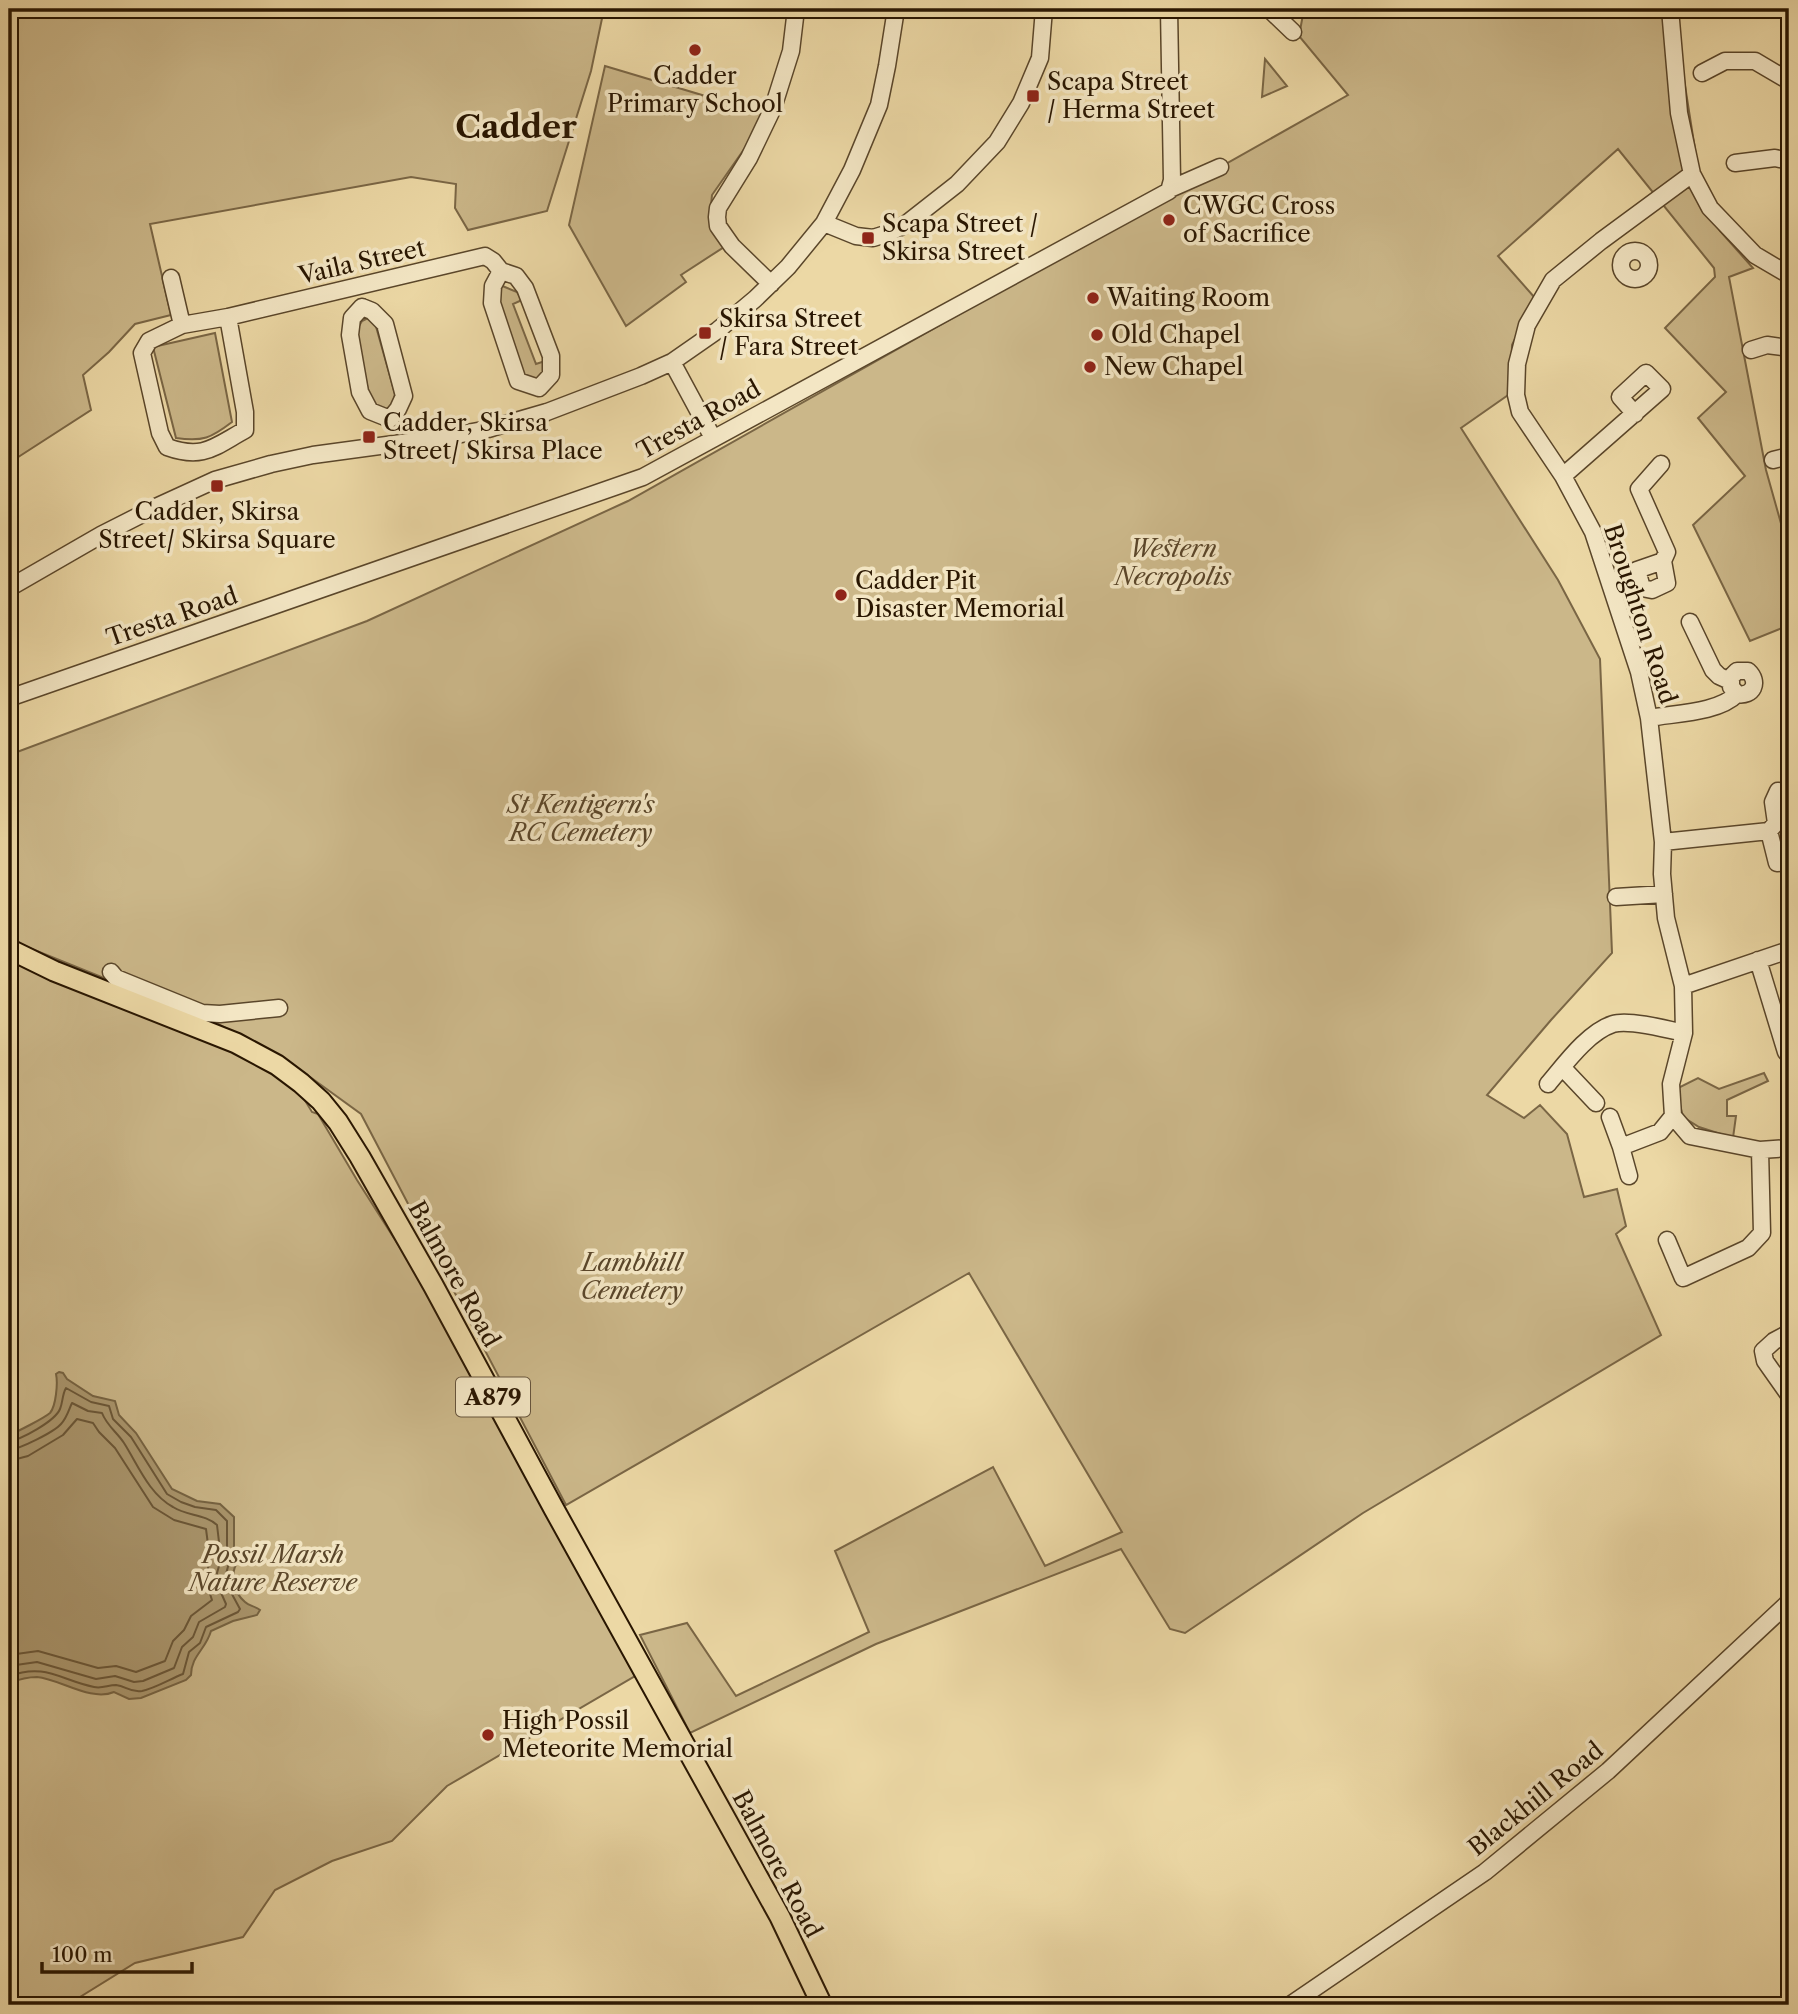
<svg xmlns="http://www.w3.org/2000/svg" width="1798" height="2014" font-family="'Libre Caslon Text',serif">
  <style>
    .green { fill: #cbb789; stroke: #7a6645; stroke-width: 2 }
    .water { fill: #aa966d; stroke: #766342; stroke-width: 2 }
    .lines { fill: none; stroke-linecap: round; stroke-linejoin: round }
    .shore { stroke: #6a5637; stroke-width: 2 }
    .minor-casing { stroke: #5a462a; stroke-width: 19 }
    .major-casing { stroke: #291601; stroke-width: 23 }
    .minor { stroke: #f3e6c4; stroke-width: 16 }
    .major { stroke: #ecd8a5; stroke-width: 19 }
    .poi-dot { fill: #8f2418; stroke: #f3e6c4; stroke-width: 2.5 }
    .labels { text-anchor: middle; stroke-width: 7; stroke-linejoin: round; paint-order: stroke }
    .shield { fill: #f3e6c4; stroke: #66543c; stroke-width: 2 }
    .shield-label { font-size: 23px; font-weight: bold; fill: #291601 }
    .poi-label { font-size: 24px; fill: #291601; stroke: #f3e6c4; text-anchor: start }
    .street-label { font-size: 24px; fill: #291601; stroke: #f3e6c4 }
    .park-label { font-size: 24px; font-style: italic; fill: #5a462a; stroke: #f3e6c4 }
    .district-label { font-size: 32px; font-weight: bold; fill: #291601; stroke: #f3e6c4 }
  </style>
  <rect width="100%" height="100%" fill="#ecd8a5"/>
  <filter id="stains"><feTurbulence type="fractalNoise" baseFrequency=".00286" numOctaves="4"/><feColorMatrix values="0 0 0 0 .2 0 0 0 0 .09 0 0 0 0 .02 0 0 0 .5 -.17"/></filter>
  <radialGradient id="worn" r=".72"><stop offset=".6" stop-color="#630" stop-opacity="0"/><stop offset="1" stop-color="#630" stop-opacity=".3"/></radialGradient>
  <path class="green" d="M 9,9 L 604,9 L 591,71 L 547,211 L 468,230 L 455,208 L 456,184 L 411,177 L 150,224 L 171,315 L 135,324 L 109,352 L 83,375 L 91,410 L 9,463 Z
    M 1304,9 L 1673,9 L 1697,162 L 1697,189 L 1720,231 L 1753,268 L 1729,277 L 1766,470 L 1789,552 L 1789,645 L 1782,628 L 1750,641 L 1693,525 L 1745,476 L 1698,418 L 1726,392 L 1665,328 L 1715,277 L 1714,268 L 1618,149 L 1498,256 L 1535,298 L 1512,345 L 1511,393 L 1461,428 L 1558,580 L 1600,659 L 1612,953 L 1551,1020 L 1487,1095 L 1524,1118 L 1540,1105 L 1567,1134 L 1584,1197 L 1617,1189 L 1626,1226 L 1616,1234 L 1661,1335 L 1363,1513 L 1185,1633 L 1170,1629 L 1121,1549 L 876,1644 L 690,1733 L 640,1635 L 687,1623 L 736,1696 L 869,1632 L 835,1551 L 993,1467 L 1045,1566 L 1122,1532 L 969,1273 L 566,1505 L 361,1114 L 288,1061 L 218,1024 L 17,943 L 9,938 L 9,755 L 367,621 L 628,501 L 1348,95 L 1299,36 Z
    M 1265,59 L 1287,86 L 1262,97 Z
    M 605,66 L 762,113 L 747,145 L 712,195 L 710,215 L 724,247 L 681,275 L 686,282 L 626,326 L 569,225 Z
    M 500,285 L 517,292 L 522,300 L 513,304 L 536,364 L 545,361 L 548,371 L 538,382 L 523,375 L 497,294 Z
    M 368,318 L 375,323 L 395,394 L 393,405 L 390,411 L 371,405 L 356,331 L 362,321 Z
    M 215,333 L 232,422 C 211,438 203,442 176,438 L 153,347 Z
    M 9,951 L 249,1057 L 295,1084 L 312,1112 L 318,1114 L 357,1180 L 427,1290 L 635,1676 L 447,1786 L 392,1841 L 332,1861 L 275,1890 L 243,1937 L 135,1963 L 67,2005 L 9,2005 Z
    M 1764,1073 L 1768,1081 L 1727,1100 L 1727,1116 L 1736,1116 L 1733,1138 L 1699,1127 L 1683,1117 L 1676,1089 L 1698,1078 L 1719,1089 Z"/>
  <path class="water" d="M 59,1372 L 63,1373 L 67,1379 L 93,1396 L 115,1401 L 119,1415 L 136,1433 L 172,1489 L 197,1501 L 220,1504 L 234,1517 L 234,1550 L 239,1560 C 229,1572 233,1592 245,1602 C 249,1606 255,1606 260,1610 L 257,1615 L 233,1621 L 211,1631 C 206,1649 191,1656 191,1675 L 186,1680 L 141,1698 L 129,1699 L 114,1692 C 91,1702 60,1679 37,1677 C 27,1677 17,1680 9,1683 L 9,1435 C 17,1432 44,1418 50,1413 C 56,1406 58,1383 56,1374 Z"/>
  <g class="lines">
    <path class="shore" d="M 9,1441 C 21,1440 55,1421 60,1409 C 63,1402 62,1395 66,1388 L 91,1402 L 109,1406 L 113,1419 L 131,1437 L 167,1494 L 181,1502 L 195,1507 L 216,1510 L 227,1521 L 227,1550 L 230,1559 L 226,1574 L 227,1585 L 240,1609 L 238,1612 L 206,1627 L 200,1643 L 189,1652 L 183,1674 C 170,1679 156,1688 142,1691 C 130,1693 126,1686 116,1685 C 108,1685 102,1689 94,1687 C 60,1680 46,1663 9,1676
      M 9,1450 C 20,1449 54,1432 61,1424 C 67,1418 69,1409 72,1403 L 88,1411 L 102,1413 C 107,1426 117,1432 124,1443 C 138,1465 149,1494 173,1507 C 187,1516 205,1514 217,1525 L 221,1559 L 217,1573 L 218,1586 L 226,1604 L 225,1607 L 199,1622 L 193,1637 L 182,1647 L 174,1668 L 143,1681 L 134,1682 L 115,1676 L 96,1679 L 37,1662 L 9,1666
      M 9,1461 L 28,1456 L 63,1435 L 77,1419 L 93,1423 L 99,1432 L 115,1448 L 153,1507 L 174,1520 L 206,1529 L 210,1560 L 207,1572 L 207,1585 L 212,1600 L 191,1616 L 184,1630 L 173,1641 L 165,1661 L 136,1672 L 116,1666 L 98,1668 L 38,1651 L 9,1655"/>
    <g class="minor-casing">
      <path id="minor" d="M 1269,9 L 1293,32
        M 1670,9 L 1679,113 L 1692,174 L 1710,208 L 1755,255 L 1789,275
        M 1787,9 L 1789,10
        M 1702,73 L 1725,61 L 1755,61 L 1789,81
        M 1735,163 L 1775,158 L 1789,161
        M 1692,174 L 1601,241 L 1553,280 L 1527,325 L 1517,364 L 1516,395 L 1520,412 L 1563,476 L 1593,532 L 1639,672 L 1649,718 L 1663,842 L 1662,874 L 1666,918 L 1683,986 L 1684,1033 L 1671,1084 L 1673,1116 L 1690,1136 L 1760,1150 L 1789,1148
        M 1170,189 L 1220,167
        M 824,223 L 856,236 L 873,238 L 889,233 L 906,224 L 957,184 L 997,142 L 1021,103 L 1040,58 L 1044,9
        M1621 265a14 14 0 1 1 28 0a14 14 0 1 1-28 0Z
        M 501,271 L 493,286 L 492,303 L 518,381 L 539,388
        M 171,278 L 182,325
        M 771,284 L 732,246 L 718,226 L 717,217 L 718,208 L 749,158 L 773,108 L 791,51 L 796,9
        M 362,307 L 352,318 L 350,335 L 360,392 L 370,411 L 390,419
        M 362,307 L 372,311 L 385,324 L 404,396 L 398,409 L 390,419
        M 228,317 L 245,412 L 245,430 C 214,447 203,460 167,447 L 160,433 L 142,353 L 149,341 L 182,325 L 228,317 L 485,256 L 493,261 L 501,271 L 516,276 L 525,288 L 551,356 L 551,375 L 539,388
        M 1751,350 L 1767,345 L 1789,348
        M 672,362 L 713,438
        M 1773,460 L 1789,456
        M 1563,476 L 1662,389 L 1646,373 L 1620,397 L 1635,414
        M 1637,570 L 1642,588 L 1652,590 L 1667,583 L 1663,561
        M 1610,584 L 1637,570 L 1663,561 L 1667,552 L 1639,489 L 1661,464
        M 9,588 L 101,535 L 156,507 L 215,480 L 271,464 L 313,455 L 446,437 L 488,429 L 547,412 L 641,376 L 672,362 L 718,330 L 755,299 L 788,267 L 824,223 L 852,170 L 879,105 L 887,66 L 896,9
        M 1690,622 L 1713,670 L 1719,676 L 1730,681
        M 9,698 L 643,477 L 1169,191 L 1172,180 L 1169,9
        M 1649,718 C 1676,713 1718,713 1737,694 C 1753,697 1760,682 1748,671 L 1737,671 L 1731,677 L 1731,687 L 1737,694
        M 1769,831 L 1777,863 L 1789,862
        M 1663,842 L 1769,831 L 1776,823 L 1773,802 L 1778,791 L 1789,792
        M 1616,897 L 1664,894
        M 1758,960 L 1786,1052
        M 111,972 L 116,978 L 202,1013 L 220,1014 L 279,1008
        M 1683,986 L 1789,950
        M 1562,1067 L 1596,1103
        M 1548,1084 C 1565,1064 1588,1032 1613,1024 C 1628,1019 1667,1029 1684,1033
        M 1610,1117 L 1621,1147 L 1629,1176
        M 1621,1147 L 1660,1132 L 1673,1116
        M 1667,1240 L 1683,1278 L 1748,1248 L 1762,1233 L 1760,1150
        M 1789,1333 L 1774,1341 L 1763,1351 L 1765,1361 L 1789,1395
        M 1290,2005 L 1485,1872 L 1608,1771 L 1789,1602"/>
    </g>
    <g class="major-casing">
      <path id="major" d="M 9,949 L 54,971 L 236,1043 L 277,1065 L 301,1083 L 321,1101 L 338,1122 L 360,1157 L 433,1285 L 554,1509 L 780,1917 L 822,2005"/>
    </g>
    <use href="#minor" class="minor"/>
    <use href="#major" class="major"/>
  </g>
  <g class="poi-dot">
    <circle cx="695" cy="50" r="7"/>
    <rect x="1026" y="89" width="14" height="14" rx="3.5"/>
    <circle cx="1169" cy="220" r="7"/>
    <rect x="861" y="231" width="14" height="14" rx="3.5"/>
    <circle cx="1093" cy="298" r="7"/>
    <rect x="698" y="326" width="14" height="14" rx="3.5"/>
    <circle cx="1097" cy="335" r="7"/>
    <circle cx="1090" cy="367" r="7"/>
    <rect x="362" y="430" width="14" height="14" rx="3.5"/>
    <rect x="210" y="479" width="14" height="14" rx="3.5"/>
    <circle cx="841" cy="595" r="7"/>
    <circle cx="488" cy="1735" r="7"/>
  </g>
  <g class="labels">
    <rect class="shield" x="456" y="1377.5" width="74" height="39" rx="5"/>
    <g class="shield-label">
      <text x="493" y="1405">A879</text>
    </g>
    <g class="poi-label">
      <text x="695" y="84" text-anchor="middle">Cadder<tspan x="695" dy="28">Primary School</tspan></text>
      <text x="1047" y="90">Scapa Street<tspan x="1047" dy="28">/ Herma Street</tspan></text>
      <text x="1183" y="214">CWGC Cross<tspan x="1183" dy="28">of Sacrifice</tspan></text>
      <text x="882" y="232">Scapa Street /<tspan x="882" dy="28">Skirsa Street</tspan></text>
      <text x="1107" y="306">Waiting Room</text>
      <text x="719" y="327">Skirsa Street<tspan x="719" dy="28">/ Fara Street</tspan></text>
      <text x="1111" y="343">Old Chapel</text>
      <text x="1104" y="375">New Chapel</text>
      <text x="383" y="431">Cadder, Skirsa<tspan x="383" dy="28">Street/ Skirsa Place</tspan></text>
      <text x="217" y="520" text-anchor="middle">Cadder, Skirsa<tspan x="217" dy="28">Street/ Skirsa Square</tspan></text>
      <text x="855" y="589">Cadder Pit<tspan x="855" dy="28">Disaster Memorial</tspan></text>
      <text x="502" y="1729">High Possil<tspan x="502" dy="28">Meteorite Memorial</tspan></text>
    </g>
    <g class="street-label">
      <text transform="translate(362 262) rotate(-13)" y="8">Vaila Street</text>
      <text transform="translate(699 420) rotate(-29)" y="8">Tresta Road</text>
      <text transform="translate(1640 614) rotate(72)" y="8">Broughton Road</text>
      <text transform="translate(172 617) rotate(-19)" y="8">Tresta Road</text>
      <text transform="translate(454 1274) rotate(61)" y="8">Balmore Road</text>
      <text transform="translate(1536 1799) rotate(-39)" y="8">Blackhill Road</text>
      <text transform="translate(777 1864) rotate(62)" y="8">Balmore Road</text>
    </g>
    <g class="park-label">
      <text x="1173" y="557">Western<tspan x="1173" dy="28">Necropolis</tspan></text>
      <text x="581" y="813">St Kentigern's<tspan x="581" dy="28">RC Cemetery</tspan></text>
      <text x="632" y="1271">Lambhill<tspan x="632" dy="28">Cemetery</tspan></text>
      <text x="273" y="1563">Possil Marsh<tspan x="273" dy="28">Nature Reserve</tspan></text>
    </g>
    <g class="district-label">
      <text x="516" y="138">Cadder</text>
    </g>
  </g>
  <rect width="1798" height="2014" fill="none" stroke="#ecd8a5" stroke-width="35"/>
  <rect x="10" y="10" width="1777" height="1993" fill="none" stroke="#291601" stroke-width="3.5"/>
  <rect x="18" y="18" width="1763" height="1979" fill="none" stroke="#291601" stroke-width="2"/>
  <path d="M42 1962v10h150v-10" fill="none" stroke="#291601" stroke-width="3.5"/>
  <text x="52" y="1962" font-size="21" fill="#291601" stroke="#f3e6c4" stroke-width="5" paint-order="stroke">100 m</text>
  <rect width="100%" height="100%" filter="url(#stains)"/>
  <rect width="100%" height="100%" fill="url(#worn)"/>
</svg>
